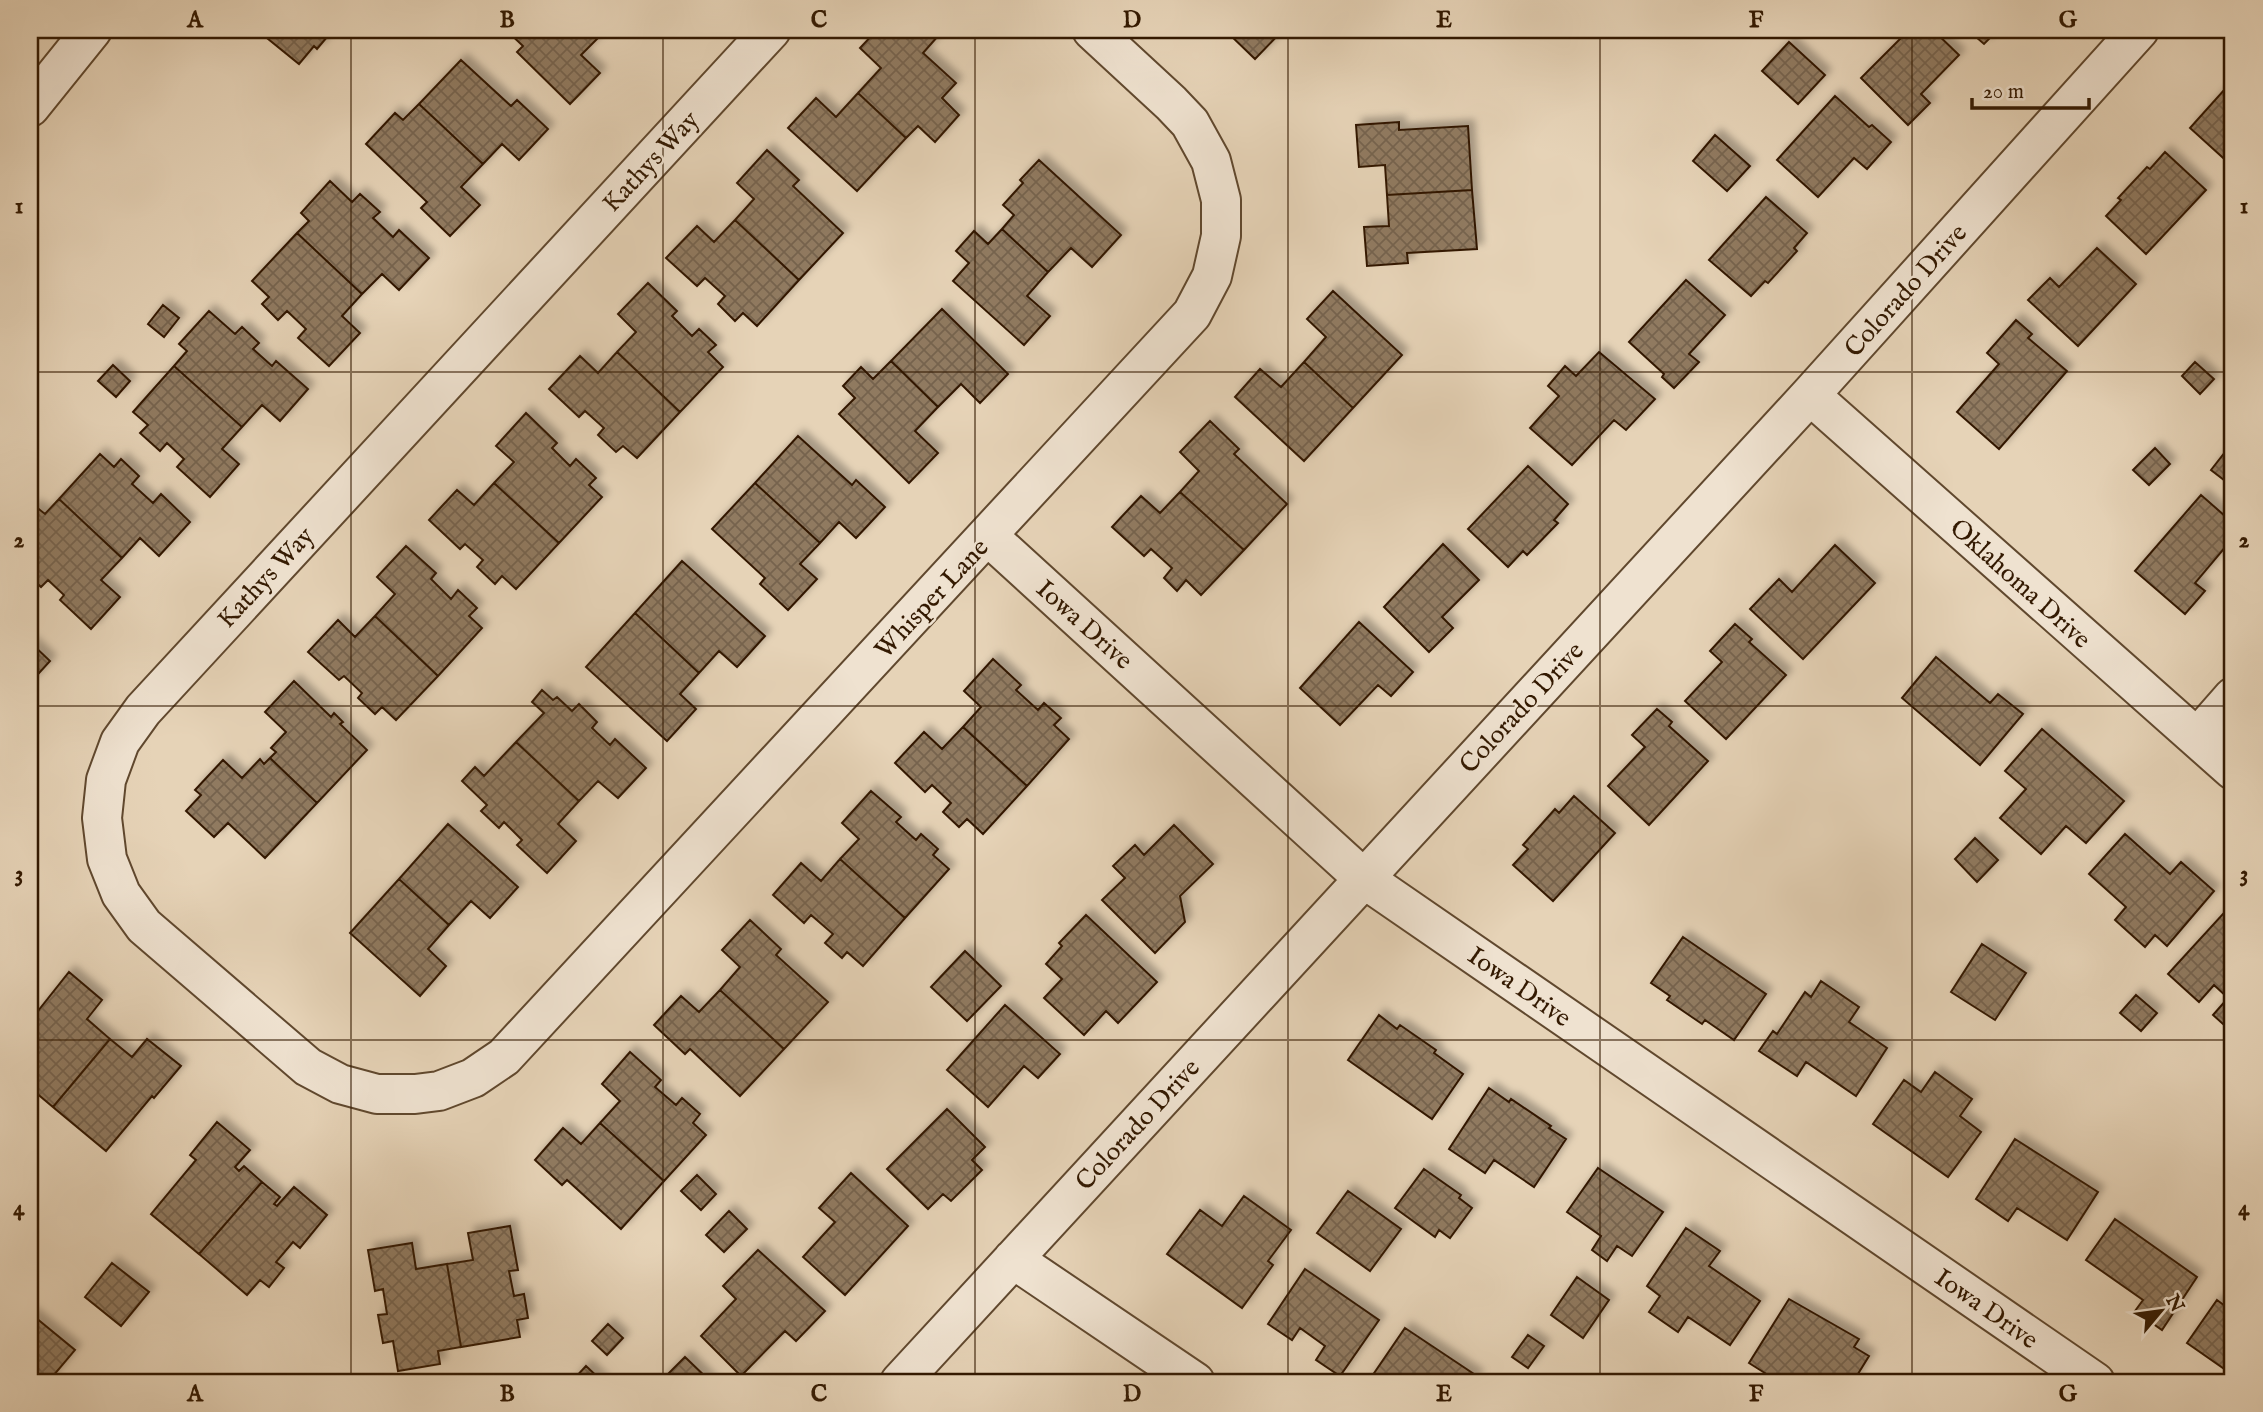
<svg xmlns="http://www.w3.org/2000/svg" width="2263" height="1412" font-family="'IM FELL English',serif">
  <style>
    .building { fill: url(#building-cross-hatch); stroke: #331901; stroke-width: 2; filter: url(#shadow) }
    .lines { fill: none; stroke-linecap: round; stroke-linejoin: round }
    .minor-casing { stroke: #60482e; stroke-width: 42 }
    .minor { stroke: #efe2d0; stroke-width: 38 }
    .grid { fill: none; stroke: #331901; stroke-width: 2; stroke-opacity: 0.55 }
    .labels { text-anchor: middle; stroke-width: 5; stroke-linejoin: round; paint-order: stroke }
    .street-label { font-size: 26px; fill: #331901; stroke: #efe2d0 }
    .neatline { fill: none; stroke: #331901; stroke-width: 2.5 }
    .grid-label { font-size: 23px; text-anchor: middle; font-weight: bold; fill: #331901 }
  </style>
  <defs>
    <pattern id="building-cross-hatch" width="8" height="8" patternUnits="userSpaceOnUse" patternTransform="scale(1.75)"><rect width="8" height="8" fill="#907a60"/><path d="M0 0l8 8M0 8l8-8" fill="none" stroke="#76634d"/></pattern>
    <filter id="shadow"><feDropShadow dx="6" dy="-6" stdDeviation="3.5" flood-color="#0004"/></filter>
  </defs>
  <rect width="100%" height="100%" fill="#e6d3b7"/>
  <filter id="stains"><feTurbulence type="fractalNoise" baseFrequency=".00286" numOctaves="4"/><feColorMatrix values="0 0 0 0 .2 0 0 0 0 .09 0 0 0 0 .02 0 0 0 .5 -.17"/></filter>
  <radialGradient id="worn" r=".72"><stop offset=".6" stop-color="#630" stop-opacity="0"/><stop offset="1" stop-color="#630" stop-opacity=".3"/></radialGradient>
  <path class="building" d="M 257,30 L 333,30 L 317,49 L 314,46 L 299,64 Z
    M 506,30 L 600,30 L 603,33 L 581,55 L 600,73 L 570,104 L 517,52 L 523,46 Z
    M 877,30 L 931,30 L 938,36 L 923,53 L 956,83 L 942,98 L 959,115 L 935,142 L 918,126 L 906,138 L 858,93 L 881,68 L 860,48 Z
    M 1229,30 L 1283,30 L 1255,59 L 1227,32 Z
    M 1909,30 L 1933,30 L 1959,55 L 1921,94 L 1930,103 L 1908,125 L 1861,78 Z
    M 1968,30 L 1998,30 L 1984,44 Z
    M 1789,42 L 1825,75 L 1798,104 L 1762,71 Z
    M 461,60 L 511,106 L 517,100 L 548,129 L 519,160 L 502,144 L 483,164 L 419,104 Z
    M 2233,80 L 2233,163 L 2231,165 L 2190,128 Z
    M 858,93 L 906,138 L 857,191 L 788,128 L 816,98 L 836,117 Z
    M 1835,96 L 1869,127 L 1872,125 L 1891,142 L 1867,169 L 1854,158 L 1818,197 L 1777,160 Z
    M 419,104 L 483,164 L 461,187 L 480,205 L 450,236 L 421,208 L 427,202 L 366,144 L 395,113 L 403,120 Z
    M 1399,122 L 1399,130 L 1468,126 L 1472,190 L 1387,195 L 1385,165 L 1359,167 L 1356,125 Z
    M 1715,135 L 1750,166 L 1727,191 L 1693,161 Z
    M 767,150 L 799,180 L 793,186 L 843,233 L 799,280 L 735,220 L 754,199 L 737,183 Z
    M 2165,152 L 2206,190 L 2146,254 L 2106,216 L 2121,200 L 2118,198 L 2147,167 L 2150,169 Z
    M 1039,160 L 1121,235 L 1092,267 L 1071,248 L 1048,272 L 1002,229 L 1014,215 L 1003,205 L 1023,183 L 1020,180 Z
    M 330,181 L 352,202 L 360,194 L 380,212 L 373,218 L 393,237 L 399,230 L 429,258 L 399,290 L 382,274 L 362,294 L 297,233 L 309,221 L 301,213 Z
    M 1472,190 L 1477,249 L 1407,253 L 1408,263 L 1367,266 L 1364,227 L 1389,226 L 1387,195 Z
    M 1766,197 L 1807,233 L 1794,248 L 1797,251 L 1768,283 L 1765,281 L 1751,296 L 1709,260 Z
    M 735,220 L 799,280 L 757,326 L 743,313 L 735,321 L 718,304 L 725,296 L 705,278 L 697,286 L 666,258 L 697,226 L 714,242 Z
    M 1002,229 L 1048,272 L 1027,296 L 1050,316 L 1024,345 L 953,281 L 969,263 L 956,251 L 974,231 L 988,244 Z
    M 297,233 L 362,294 L 342,316 L 360,333 L 329,366 L 298,338 L 306,329 L 287,311 L 278,320 L 262,304 L 269,297 L 252,281 Z
    M 2097,248 L 2136,284 L 2078,346 L 2028,300 L 2050,278 L 2059,287 Z
    M 1686,280 L 1725,315 L 1689,354 L 1699,362 L 1674,388 L 1662,377 L 1664,374 L 1629,342 Z
    M 648,283 L 677,311 L 672,316 L 692,336 L 699,329 L 716,345 L 708,352 L 723,367 L 680,412 L 617,352 L 636,332 L 618,314 Z
    M 1333,291 L 1402,355 L 1353,408 L 1304,362 L 1326,337 L 1307,319 Z
    M 163,305 L 179,318 L 164,337 L 148,324 Z
    M 942,309 L 1008,374 L 980,403 L 961,384 L 938,407 L 891,361 Z
    M 209,311 L 235,334 L 242,327 L 259,343 L 253,349 L 272,366 L 276,361 L 308,389 L 280,421 L 262,405 L 242,427 L 174,366 L 187,351 L 179,344 Z
    M 2016,320 L 2032,334 L 2028,338 L 2067,371 L 1999,449 L 1957,412 L 1999,364 L 1987,353 Z
    M 617,352 L 680,412 L 637,458 L 623,446 L 616,452 L 598,435 L 604,428 L 585,411 L 579,417 L 549,389 L 580,356 L 598,373 Z
    M 1599,352 L 1655,399 L 1626,430 L 1614,420 L 1572,465 L 1530,428 L 1559,396 L 1548,386 L 1565,366 L 1576,376 Z
    M 891,361 L 938,407 L 915,431 L 938,453 L 909,483 L 839,414 L 855,398 L 843,386 L 861,367 L 873,379 Z
    M 1304,362 L 1353,408 L 1304,461 L 1235,397 L 1260,369 L 1281,387 Z
    M 2195,362 L 2214,379 L 2200,394 L 2182,376 Z
    M 113,365 L 130,381 L 116,397 L 98,381 Z
    M 174,366 L 242,427 L 222,449 L 239,464 L 210,497 L 177,467 L 184,459 L 167,443 L 160,451 L 140,433 L 148,425 L 133,412 Z
    M 526,413 L 557,443 L 552,448 L 570,466 L 576,459 L 596,478 L 589,485 L 602,497 L 559,543 L 494,483 L 514,462 L 496,446 Z
    M 1210,421 L 1239,449 L 1234,454 L 1287,504 L 1244,550 L 1180,492 L 1199,471 L 1180,452 Z
    M 798,436 L 852,485 L 856,480 L 885,507 L 856,538 L 839,522 L 820,543 L 755,483 Z
    M 2233,442 L 2233,487 L 2211,470 Z
    M 2155,448 L 2170,464 L 2149,485 L 2133,470 Z
    M 100,454 L 114,467 L 121,459 L 139,476 L 132,484 L 153,503 L 161,494 L 190,522 L 159,556 L 140,538 L 122,558 L 59,499 Z
    M 1528,466 L 1568,504 L 1554,520 L 1558,523 L 1527,555 L 1523,551 L 1508,567 L 1468,529 Z
    M 494,483 L 559,543 L 516,589 L 502,576 L 495,584 L 477,567 L 483,560 L 465,544 L 460,549 L 429,520 L 457,490 L 474,505 Z
    M 755,483 L 820,543 L 800,564 L 817,579 L 788,610 L 760,584 L 765,578 L 712,529 Z
    M 1180,492 L 1244,550 L 1201,595 L 1186,580 L 1177,591 L 1164,578 L 1172,568 L 1151,549 L 1144,556 L 1112,527 L 1141,496 L 1160,513 Z
    M 2201,495 L 2233,523 L 2233,538 L 2195,583 L 2205,591 L 2185,614 L 2135,571 Z
    M 59,499 L 122,558 L 101,580 L 120,597 L 91,629 L 60,600 L 64,595 L 48,580 L 41,587 L 30,577 L 30,511 L 35,506 L 45,514 Z
    M 1443,544 L 1479,580 L 1442,617 L 1453,628 L 1429,652 L 1384,607 Z
    M 1835,545 L 1875,583 L 1803,659 L 1750,609 L 1779,579 L 1792,592 Z
    M 406,546 L 436,573 L 431,579 L 451,599 L 458,590 L 477,608 L 469,616 L 482,628 L 438,676 L 375,616 L 395,594 L 377,577 Z
    M 682,561 L 765,636 L 737,667 L 719,651 L 699,673 L 635,613 Z
    M 635,613 L 699,673 L 680,694 L 696,709 L 667,741 L 586,667 Z
    M 375,616 L 438,676 L 396,720 L 382,707 L 375,714 L 358,698 L 362,693 L 344,676 L 339,680 L 308,652 L 338,620 L 355,637 Z
    M 1359,622 L 1413,672 L 1391,696 L 1378,685 L 1340,725 L 1300,688 Z
    M 1735,624 L 1752,639 L 1749,642 L 1786,675 L 1726,739 L 1685,701 L 1722,662 L 1710,651 Z
    M 30,642 L 50,661 L 30,683 Z
    M 1936,657 L 1990,703 L 1998,694 L 2023,714 L 1980,765 L 1902,698 Z
    M 993,659 L 1021,685 L 1016,690 L 1038,710 L 1044,703 L 1061,718 L 1054,725 L 1069,739 L 1027,786 L 963,727 L 981,707 L 964,691 Z
    M 294,681 L 331,717 L 334,713 L 343,722 L 340,724 L 367,750 L 317,803 L 270,758 L 276,752 L 271,748 L 286,732 L 265,712 Z
    M 542,690 L 553,700 L 557,697 L 572,711 L 579,704 L 597,722 L 592,728 L 610,745 L 615,739 L 646,768 L 618,798 L 598,781 L 579,801 L 516,742 L 544,713 L 532,702 Z
    M 1657,709 L 1672,722 L 1669,726 L 1708,761 L 1649,825 L 1608,786 L 1645,747 L 1632,735 Z
    M 963,727 L 1027,786 L 983,834 L 967,819 L 959,827 L 943,812 L 951,803 L 932,785 L 925,792 L 895,763 L 924,732 L 942,749 Z
    M 2042,729 L 2124,801 L 2086,843 L 2066,826 L 2041,854 L 2000,818 L 2026,789 L 2005,771 Z
    M 516,742 L 579,801 L 558,824 L 576,841 L 547,873 L 517,845 L 522,840 L 504,822 L 499,828 L 481,811 L 487,805 L 462,781 L 475,767 L 484,776 Z
    M 270,758 L 317,803 L 265,858 L 228,823 L 214,837 L 186,811 L 201,795 L 195,790 L 223,760 L 242,778 L 260,759 L 264,764 Z
    M 871,791 L 901,817 L 896,822 L 916,840 L 921,834 L 938,849 L 933,855 L 949,869 L 905,918 L 840,859 L 859,839 L 842,823 Z
    M 1574,796 L 1615,833 L 1553,901 L 1513,865 L 1528,849 L 1523,845 L 1555,809 L 1559,813 Z
    M 448,824 L 518,887 L 490,918 L 471,901 L 449,925 L 399,879 Z
    M 1174,825 L 1213,864 L 1180,896 L 1185,922 L 1155,953 L 1102,900 L 1125,878 L 1113,866 L 1135,845 L 1144,855 Z
    M 2125,834 L 2170,874 L 2181,862 L 2214,891 L 2167,946 L 2155,935 L 2145,947 L 2115,920 L 2126,907 L 2089,874 Z
    M 1975,838 L 1998,860 L 1977,882 L 1955,859 Z
    M 840,859 L 905,918 L 863,966 L 847,952 L 842,958 L 825,943 L 833,934 L 811,915 L 804,923 L 773,895 L 801,863 L 821,881 Z
    M 399,879 L 449,925 L 428,949 L 446,966 L 420,996 L 350,933 Z
    M 2233,903 L 2233,1033 L 2213,1015 L 2228,998 L 2214,985 L 2199,1002 L 2168,974 Z
    M 1086,915 L 1157,982 L 1118,1023 L 1106,1011 L 1084,1035 L 1044,998 L 1062,979 L 1046,964 L 1062,946 L 1059,943 Z
    M 750,920 L 781,949 L 776,955 L 828,1002 L 784,1049 L 720,990 L 740,967 L 722,950 Z
    M 1683,937 L 1766,994 L 1734,1040 L 1705,1020 L 1702,1024 L 1667,1000 L 1670,996 L 1651,983 Z
    M 1982,944 L 2026,973 L 1995,1020 L 1951,992 Z
    M 965,951 L 1001,986 L 967,1021 L 931,987 Z
    M 69,972 L 102,1000 L 87,1019 L 110,1039 L 53,1107 L 35,1092 L 30,1099 L 30,1021 Z
    M 1821,981 L 1859,1007 L 1849,1022 L 1887,1048 L 1856,1096 L 1806,1062 L 1797,1076 L 1759,1051 L 1773,1031 L 1777,1034 L 1805,992 L 1811,997 Z
    M 720,990 L 784,1049 L 740,1096 L 690,1049 L 685,1054 L 654,1025 L 681,996 L 699,1012 Z
    M 2136,995 L 2157,1013 L 2141,1031 L 2120,1013 Z
    M 1005,1005 L 1060,1054 L 1038,1078 L 1024,1066 L 988,1107 L 947,1070 Z
    M 1379,1015 L 1397,1029 L 1400,1025 L 1436,1050 L 1434,1053 L 1463,1074 L 1432,1119 L 1348,1060 Z
    M 110,1039 L 132,1057 L 147,1039 L 181,1066 L 154,1098 L 152,1096 L 106,1151 L 53,1107 Z
    M 630,1052 L 661,1080 L 655,1087 L 676,1105 L 682,1098 L 700,1114 L 693,1123 L 706,1135 L 664,1181 L 600,1123 L 620,1101 L 602,1084 Z
    M 1935,1072 L 1972,1099 L 1960,1116 L 1981,1132 L 1948,1177 L 1873,1124 L 1904,1080 L 1921,1092 Z
    M 1489,1088 L 1509,1102 L 1511,1099 L 1551,1126 L 1549,1128 L 1566,1139 L 1534,1187 L 1494,1160 L 1485,1173 L 1449,1149 Z
    M 947,1109 L 985,1147 L 972,1160 L 982,1170 L 951,1201 L 943,1194 L 928,1209 L 887,1169 Z
    M 217,1122 L 250,1150 L 235,1167 L 239,1171 L 244,1166 L 262,1182 L 199,1254 L 151,1214 L 196,1160 L 190,1155 Z
    M 600,1123 L 664,1181 L 621,1229 L 567,1180 L 562,1185 L 535,1160 L 563,1128 L 581,1144 Z
    M 2015,1139 L 2098,1192 L 2067,1240 L 2017,1208 L 2008,1221 L 1976,1199 Z
    M 1598,1168 L 1663,1212 L 1632,1256 L 1617,1246 L 1607,1261 L 1592,1250 L 1601,1236 L 1567,1212 Z
    M 1424,1169 L 1461,1195 L 1459,1198 L 1472,1208 L 1450,1238 L 1439,1230 L 1435,1237 L 1395,1208 Z
    M 851,1173 L 908,1226 L 845,1295 L 803,1257 L 835,1222 L 819,1208 Z
    M 697,1175 L 716,1194 L 701,1210 L 681,1191 Z
    M 262,1182 L 280,1197 L 274,1204 L 277,1206 L 294,1187 L 327,1215 L 300,1248 L 293,1242 L 276,1262 L 284,1268 L 269,1287 L 260,1280 L 247,1295 L 199,1254 Z
    M 1348,1191 L 1401,1229 L 1370,1271 L 1317,1233 Z
    M 1244,1196 L 1291,1230 L 1268,1261 L 1273,1265 L 1242,1308 L 1167,1254 L 1200,1210 L 1222,1226 Z
    M 729,1211 L 747,1229 L 724,1252 L 706,1235 Z
    M 2115,1219 L 2197,1277 L 2162,1330 L 2135,1311 L 2143,1300 L 2086,1260 Z
    M 510,1226 L 518,1270 L 509,1271 L 514,1296 L 524,1294 L 528,1318 L 517,1320 L 520,1337 L 461,1347 L 447,1264 L 473,1260 L 468,1233 Z
    M 1686,1228 L 1720,1251 L 1709,1266 L 1760,1301 L 1730,1345 L 1688,1317 L 1678,1332 L 1649,1312 L 1660,1296 L 1647,1286 Z
    M 412,1243 L 416,1269 L 447,1264 L 461,1347 L 438,1351 L 440,1364 L 398,1371 L 393,1341 L 383,1343 L 378,1315 L 387,1314 L 383,1289 L 375,1291 L 368,1250 Z
    M 758,1250 L 825,1311 L 796,1341 L 785,1331 L 741,1376 L 701,1336 L 736,1299 L 723,1286 Z
    M 112,1263 L 149,1292 L 121,1326 L 85,1297 Z
    M 1305,1269 L 1379,1320 L 1340,1376 L 1316,1360 L 1325,1346 L 1300,1328 L 1292,1340 L 1268,1324 Z
    M 1577,1277 L 1609,1300 L 1583,1338 L 1551,1315 Z
    M 1789,1299 L 1859,1339 L 1854,1347 L 1869,1356 L 1853,1382 L 1823,1382 L 1813,1375 L 1808,1382 L 1764,1382 L 1768,1375 L 1749,1363 Z
    M 2217,1300 L 2233,1312 L 2233,1375 L 2187,1343 Z
    M 30,1313 L 75,1350 L 48,1382 L 30,1382 Z
    M 608,1324 L 623,1338 L 607,1355 L 592,1341 Z
    M 1405,1328 L 1477,1376 L 1473,1382 L 1368,1382 Z
    M 1528,1335 L 1544,1346 L 1528,1368 L 1512,1357 Z
    M 685,1357 L 711,1382 L 660,1382 Z
    M 586,1366 L 603,1382 L 575,1382 L 573,1380 Z"/>
  <g class="lines">
    <g class="minor-casing">
      <path id="minor" d="M 771,30 L 143,710 L 120,742 L 106,780 L 102,818 L 107,859 L 121,894 L 144,926 L 308,1067 L 340,1084 L 377,1094 L 415,1094 L 439,1091 L 473,1078 L 504,1057 L 1192,314 L 1212,276 L 1221,236 L 1221,200 L 1211,161 L 1190,123 L 1171,103 L 1092,30
        M 30,107 L 92,30
        M 1810,395 L 2233,770
        M 988,536 L 1363,878 L 2095,1382
        M 2197,738 L 2233,697
        M 1013,1259 L 1195,1382
        M 900,1382 L 1810,395 L 2139,30"/>
    </g>
    <use href="#minor" class="minor"/>
  </g>
  <path class="grid" d="M 351,30 L 351,1382M 663,30 L 663,1382M 975,30 L 975,1382M 1288,30 L 1288,1382M 1600,30 L 1600,1382M 1912,30 L 1912,1382M 30,372 L 2233,372M 30,706 L 2233,706M 30,1040 L 2233,1040"/>
  <g class="labels">
    <g class="street-label">
      <text transform="translate(650 161) rotate(-47)" y="9">Kathys Way</text>
      <text transform="translate(1905 290) rotate(-48)" y="9">Colorado Drive</text>
      <text transform="translate(265 577) rotate(-47)" y="9">Kathys Way</text>
      <text transform="translate(2021 583) rotate(42)" y="9">Oklahoma Drive</text>
      <text transform="translate(931 598) rotate(-47)" y="9">Whisper Lane</text>
      <text transform="translate(1085 624) rotate(42)" y="9">Iowa Drive</text>
      <text transform="translate(1521 707) rotate(-47)" y="9">Colorado Drive</text>
      <text transform="translate(1520 986) rotate(35)" y="9">Iowa Drive</text>
      <text transform="translate(1137 1124) rotate(-47)" y="9">Colorado Drive</text>
      <text transform="translate(1987 1308) rotate(35)" y="9">Iowa Drive</text>
    </g>
  </g>
  <rect width="2263" height="1412" fill="none" stroke="#e6d3b7" stroke-width="77"/>
  <g transform="translate(2161 1311) rotate(61)" stroke="#efe2d0" stroke-width="5" paint-order="stroke">
  <path d="M0-5L12 26L0 18L-12 26Z" fill="#331901"/>
  <text y="-10" font-size="19" font-weight="bold" text-anchor="middle" fill="#331901">N</text>
  </g>
  <path d="M1972 98v10h117v-10" fill="none" stroke="#331901" stroke-width="3.5"/>
  <text x="1983" y="98" font-size="21" fill="#331901" stroke="#efe2d0" stroke-width="5" paint-order="stroke">20 m</text>
  <rect x="38" y="38" width="2186" height="1336" class="neatline"/>
  <g class="grid-label">
    <text x="195" y="27">A</text>
    <text x="507" y="27">B</text>
    <text x="819" y="27">C</text>
    <text x="1132" y="27">D</text>
    <text x="1444" y="27">E</text>
    <text x="1756" y="27">F</text>
    <text x="2068" y="27">G</text>
    <text x="19" y="213">1</text>
    <text x="2244" y="213">1</text>
    <text x="19" y="547">2</text>
    <text x="2244" y="547">2</text>
    <text x="19" y="881">3</text>
    <text x="2244" y="881">3</text>
    <text x="19" y="1215">4</text>
    <text x="2244" y="1215">4</text>
    <text x="195" y="1401">A</text>
    <text x="507" y="1401">B</text>
    <text x="819" y="1401">C</text>
    <text x="1132" y="1401">D</text>
    <text x="1444" y="1401">E</text>
    <text x="1756" y="1401">F</text>
    <text x="2068" y="1401">G</text>
  </g>
  <rect width="100%" height="100%" filter="url(#stains)"/>
  <rect width="100%" height="100%" fill="url(#worn)"/>
</svg>
